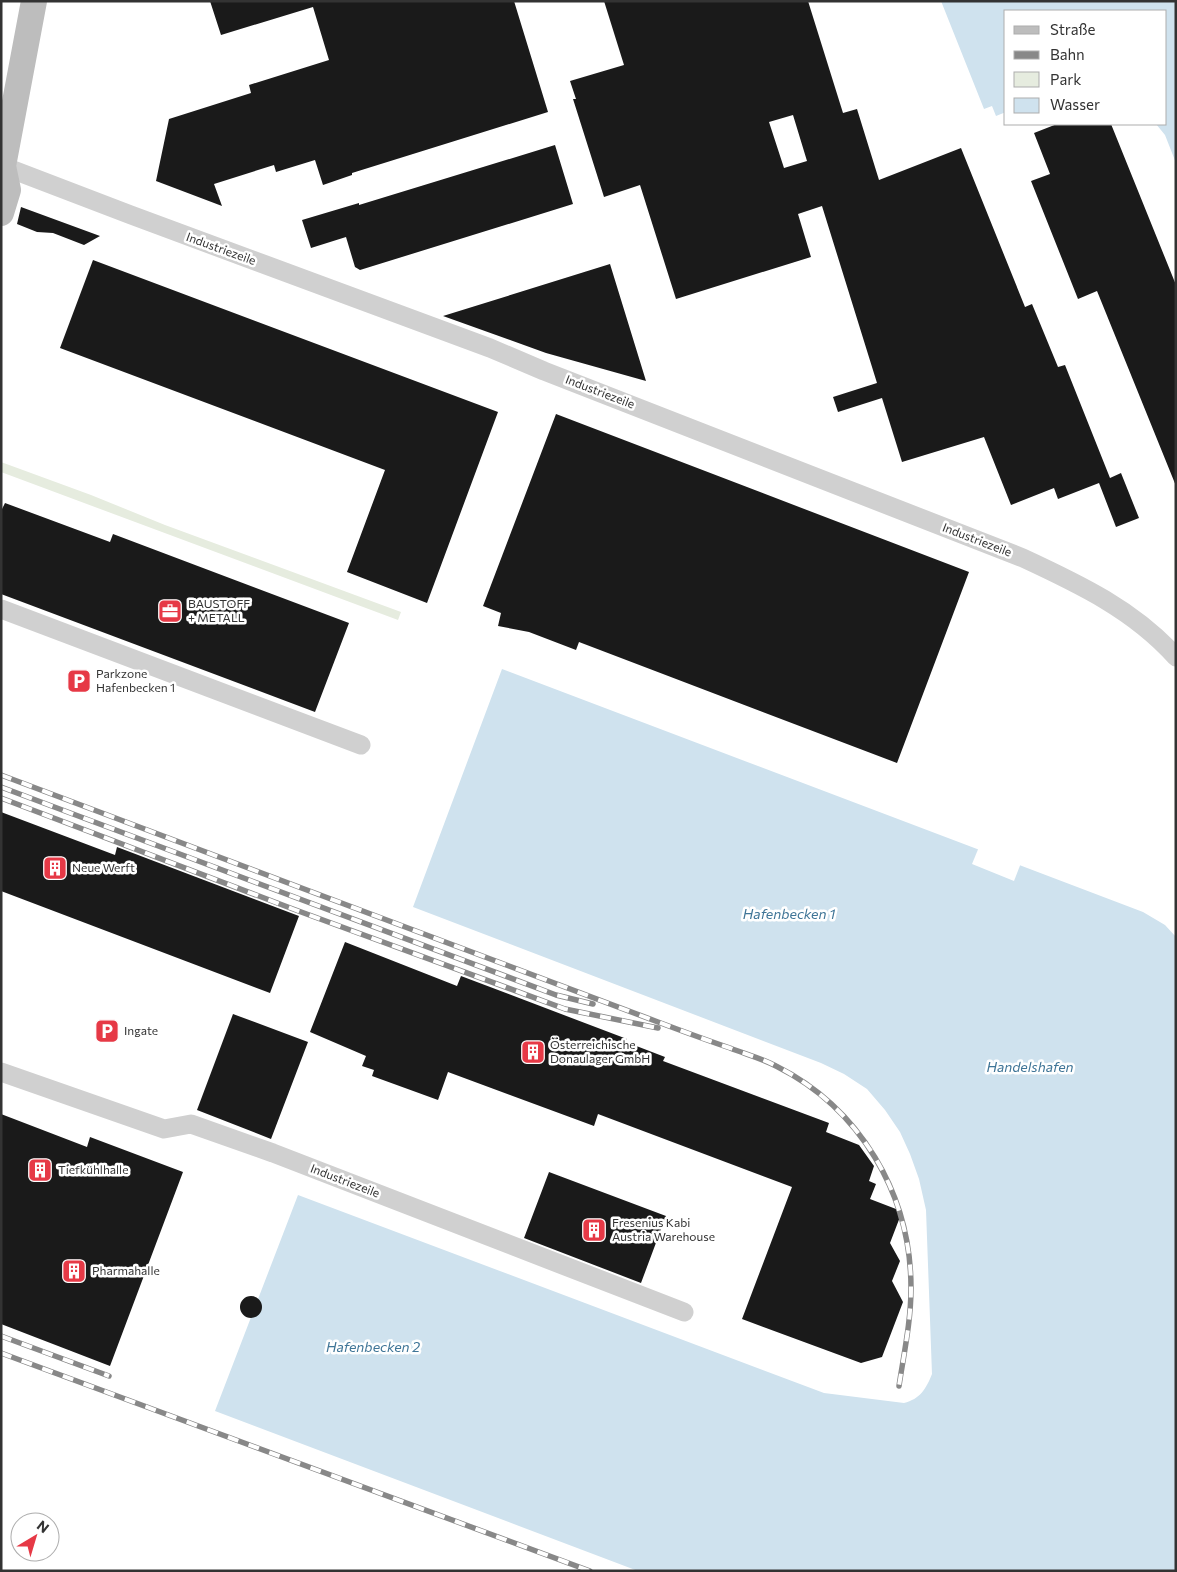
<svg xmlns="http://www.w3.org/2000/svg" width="1177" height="1572" font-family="Commissioner,sans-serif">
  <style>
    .green { fill: #e6ecdf }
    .water { fill: #cfe2ee }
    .pier { fill: #fff }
    .building { fill: #1a1a1a; fill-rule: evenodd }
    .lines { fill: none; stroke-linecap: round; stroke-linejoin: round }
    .street { stroke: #d0d0d0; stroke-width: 19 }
    .secondary { stroke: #bdbdbd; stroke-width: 26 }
    .rail-casing { stroke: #888; stroke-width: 5.5 }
    .rail { stroke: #fff; stroke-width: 4; stroke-dasharray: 11; stroke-linecap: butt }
    .labels { text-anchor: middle; stroke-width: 5; stroke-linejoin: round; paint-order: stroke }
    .street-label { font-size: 12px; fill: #333; stroke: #fff }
    .poi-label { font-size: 12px; fill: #333; stroke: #fff; text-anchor: start }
    .water-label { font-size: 14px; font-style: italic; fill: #3f7597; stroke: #fff }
  </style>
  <rect width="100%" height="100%" fill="#fff"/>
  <path class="green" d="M 1,462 L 91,495 L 165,525 L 401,612 L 398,620 L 1,472 Z"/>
  <path class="water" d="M 941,1 L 1176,1 L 1176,163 L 1165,135 L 1156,124 L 1166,124 L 1166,11 L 1006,11 L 1006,112 L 996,116 L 992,106 L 984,109 Z
    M 502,669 L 1143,912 L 1165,925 L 1176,937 L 1176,1571 L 638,1571 L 215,1411 L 298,1195 L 824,1393 L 904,1403 C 920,1399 926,1389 932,1374 L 926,1210 L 919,1179 L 910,1154 L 900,1132 L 885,1110 L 867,1089 L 844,1074 L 821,1063 L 413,907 Z"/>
  <path class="pier" d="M 979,847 L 1021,863 L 1014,881 L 972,864 Z"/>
  <path class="building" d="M 210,1 L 514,1 L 548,112 L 352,173 L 352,175 L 323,185 L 315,160 L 276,172 L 274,165 L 214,184 L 222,206 L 156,181 L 169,119 L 251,93 L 249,85 L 329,60 L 313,7 L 221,35 Z
    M 604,1 L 808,1 L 843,113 L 857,109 L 879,180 L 961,148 L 1025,307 L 1032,304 L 1058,367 L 1065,365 L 1110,478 L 1121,473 L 1139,518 L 1116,527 L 1099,483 L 1058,499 L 1054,488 L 1011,505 L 984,437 L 902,462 L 882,398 L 838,412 L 833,397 L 877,383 L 822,206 L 798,214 L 811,257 L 676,299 L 640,185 L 604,197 L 573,99 L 576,99 L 570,81 L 624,65 ZM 793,115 L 807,161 L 784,168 L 769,122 Z
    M 1057,124 L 1111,124 L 1176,285 L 1176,486 L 1097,291 L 1078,299 L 1031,181 L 1050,174 L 1034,133 Z
    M 555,145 L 573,204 L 360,270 L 355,267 L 346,237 L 311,248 L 302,220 L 359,203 L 359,205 Z
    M 21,207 L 100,236 L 84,245 L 53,233 L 37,232 L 17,224 Z
    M 93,260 L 498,412 L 427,603 L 347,572 L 385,470 L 60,348 Z
    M 610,264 L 646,381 L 546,353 L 443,316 Z
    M 556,414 L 969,572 L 897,763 L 579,642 L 576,650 L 529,632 L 498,626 L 501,613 L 483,606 Z
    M 5,503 L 110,542 L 113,534 L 349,623 L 315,712 L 1,594 L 1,511 Z
    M 1,812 L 115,855 L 117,847 L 299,916 L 270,993 L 1,891 Z
    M 345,942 L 457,986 L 461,976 L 627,1039 L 626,1042 L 665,1057 L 663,1061 L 829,1123 L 826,1132 L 859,1145 L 874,1166 L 869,1181 L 876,1184 L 870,1199 L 896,1209 L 900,1217 L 890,1243 L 900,1261 L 892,1281 L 903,1302 L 882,1357 L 861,1363 L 742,1319 L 792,1187 L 598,1114 L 594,1126 L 448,1072 L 438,1100 L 372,1076 L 374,1070 L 362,1066 L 366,1056 L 310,1032 Z
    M 233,1014 L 308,1042 L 271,1139 L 197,1110 Z
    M 1,1114 L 87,1147 L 90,1137 L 183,1172 L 110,1366 L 1,1324 Z
    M 549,1172 L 666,1216 L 641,1283 L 524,1238 Z
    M240 1307a11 11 0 1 1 22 0a11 11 0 1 1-22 0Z"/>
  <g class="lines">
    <path class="street" d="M 3,166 L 131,215 L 490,348 L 544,371 L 1023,558 C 1079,584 1134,610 1176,657
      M 1,609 L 361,745
      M 1,1072 L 164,1129 L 191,1124 L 273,1153 L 684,1312"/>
    <path class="secondary" d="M 1,213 L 8,190 L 3,166 L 34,1"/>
    <g class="rail-casing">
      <path id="rail" d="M 1,775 L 658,1022 C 682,1031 706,1040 730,1048 C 745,1054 761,1058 776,1066 C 860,1108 911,1194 911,1288 C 911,1321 904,1353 899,1386
        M 1,787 L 556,995 L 593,1004
        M 1,798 L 293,909 L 565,1009 L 658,1028
        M 1,1336 L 109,1376
        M 1,1353 L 590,1571"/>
    </g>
    <use href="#rail" class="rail"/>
  </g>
  <defs>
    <g id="office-square" transform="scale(1.25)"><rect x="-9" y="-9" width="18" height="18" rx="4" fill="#e63946" stroke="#fff"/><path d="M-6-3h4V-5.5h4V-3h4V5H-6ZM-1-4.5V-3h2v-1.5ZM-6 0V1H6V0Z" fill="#fff"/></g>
    <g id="parking-square" transform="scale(1.25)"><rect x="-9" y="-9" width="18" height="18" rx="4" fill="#e63946" stroke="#fff"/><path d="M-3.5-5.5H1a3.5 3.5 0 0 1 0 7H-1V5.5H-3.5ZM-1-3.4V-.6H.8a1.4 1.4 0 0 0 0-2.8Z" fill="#fff"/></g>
    <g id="building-square" transform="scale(1.25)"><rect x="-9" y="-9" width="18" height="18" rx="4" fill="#e63946" stroke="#fff"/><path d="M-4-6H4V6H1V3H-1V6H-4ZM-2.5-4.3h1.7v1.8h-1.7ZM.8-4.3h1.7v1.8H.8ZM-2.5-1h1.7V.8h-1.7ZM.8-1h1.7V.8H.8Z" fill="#fff"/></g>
  </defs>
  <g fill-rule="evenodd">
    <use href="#office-square" x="170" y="611"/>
    <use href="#parking-square" x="79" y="681"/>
    <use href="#building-square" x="55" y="868"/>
    <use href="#parking-square" x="107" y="1031"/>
    <use href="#building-square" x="533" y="1052"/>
    <use href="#building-square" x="40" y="1170"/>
    <use href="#building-square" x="594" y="1230"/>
    <use href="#building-square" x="74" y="1271"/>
  </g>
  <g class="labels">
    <g class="street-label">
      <text transform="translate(221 249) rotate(20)" y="4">Industriezeile</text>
      <text transform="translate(600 392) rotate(21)" y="4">Industriezeile</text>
      <text transform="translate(977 540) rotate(21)" y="4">Industriezeile</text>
      <text transform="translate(345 1181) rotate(21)" y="4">Industriezeile</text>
    </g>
    <g class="poi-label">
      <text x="188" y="608">BAUSTOFF<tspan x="188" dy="14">+ METALL</tspan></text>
      <text x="96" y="678">Parkzone<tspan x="96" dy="14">Hafenbecken 1</tspan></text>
      <text x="72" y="872">Neue Werft</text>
      <text x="124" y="1035">Ingate</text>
      <text x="550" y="1049">Österreichische<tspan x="550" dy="14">Donaulager GmbH</tspan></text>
      <text x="58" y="1174">Tiefkühlhalle</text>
      <text x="612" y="1227">Fresenius Kabi<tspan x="612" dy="14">Austria Warehouse</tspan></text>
      <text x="92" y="1275">Pharmahalle</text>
    </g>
    <g class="water-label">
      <text x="789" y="919">Hafenbecken 1</text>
      <text x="1030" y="1072">Handelshafen</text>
      <text x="373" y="1352">Hafenbecken 2</text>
    </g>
  </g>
  <rect width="1177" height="1572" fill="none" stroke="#333333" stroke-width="5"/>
  <rect x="1004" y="10" width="162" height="115" fill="#ffffff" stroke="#adadad"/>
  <rect x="1014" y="26" width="25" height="8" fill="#bdbdbd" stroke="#adadad"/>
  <text x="1050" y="35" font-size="15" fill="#333333">Straße</text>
  <rect x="1014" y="51" width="25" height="8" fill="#888888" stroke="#adadad"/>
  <text x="1050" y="60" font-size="15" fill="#333333">Bahn</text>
  <rect x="1014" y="72" width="25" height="15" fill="#e6ecdf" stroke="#adadad"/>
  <text x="1050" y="85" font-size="15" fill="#333333">Park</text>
  <rect x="1014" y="98" width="25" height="15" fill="#cfe2ee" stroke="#adadad"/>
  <text x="1050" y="110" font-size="15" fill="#333333">Wasser</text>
  <g transform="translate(35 1537) rotate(38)"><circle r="24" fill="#ffffff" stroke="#adadad"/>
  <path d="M0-4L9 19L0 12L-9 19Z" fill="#e63946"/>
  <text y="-8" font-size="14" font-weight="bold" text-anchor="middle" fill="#333333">N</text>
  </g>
</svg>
